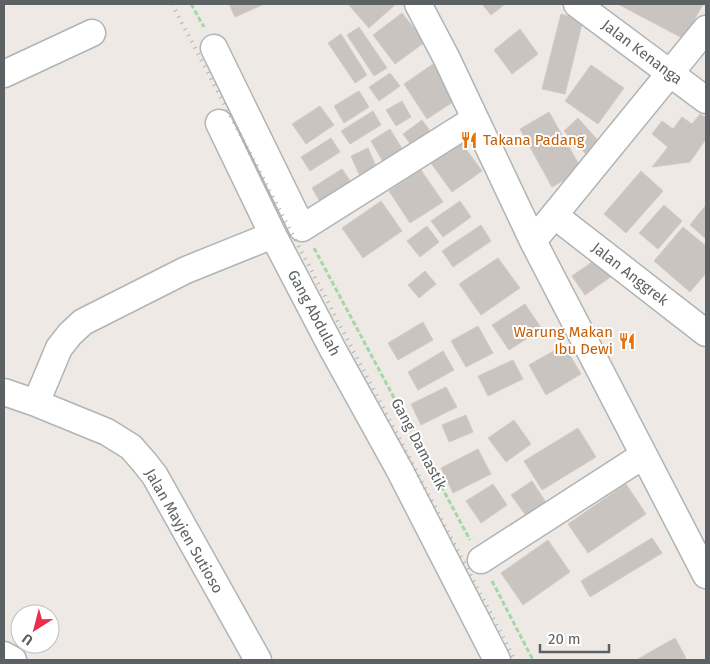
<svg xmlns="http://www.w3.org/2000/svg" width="710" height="664" font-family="'Fira Sans',sans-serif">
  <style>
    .building { fill: #cac4c1; stroke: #d3cac2 }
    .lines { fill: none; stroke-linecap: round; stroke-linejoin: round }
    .minor-casing { stroke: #afb4b6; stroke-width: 29 }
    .path { stroke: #a3d8a4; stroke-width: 3; stroke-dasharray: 5 2.5; stroke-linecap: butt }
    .minor { stroke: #fff; stroke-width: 26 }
    .rail { stroke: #b1b2b2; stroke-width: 4; stroke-dasharray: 1 6; stroke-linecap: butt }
    .labels { text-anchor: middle; stroke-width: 4; stroke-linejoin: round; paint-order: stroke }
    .street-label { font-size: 15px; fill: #5c6264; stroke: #fff }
    .food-label { font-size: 15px; fill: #c56008; stroke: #fff; text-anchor: start }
  </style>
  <rect width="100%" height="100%" fill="#eee9e4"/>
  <path class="building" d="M 229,4 L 262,4 L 262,5 L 235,17 Z
    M 348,4 L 396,4 L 369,28 Z
    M 482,4 L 505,4 L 491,15 Z
    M 618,4 L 703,4 L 684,39 Z
    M 402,13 L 425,42 L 395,64 L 373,35 Z
    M 561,14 L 583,20 L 565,94 L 542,89 Z
    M 359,27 L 387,68 L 374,76 L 347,35 Z
    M 520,29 L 538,54 L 512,74 L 494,50 Z
    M 341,34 L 367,75 L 355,83 L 328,43 Z
    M 433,64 L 456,100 L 427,119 L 404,84 Z
    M 591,65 L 624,88 L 598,124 L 565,101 Z
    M 390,73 L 400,86 L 379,101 L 369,87 Z
    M 359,91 L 369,107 L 344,123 L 334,106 Z
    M 402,101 L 411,117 L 396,126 L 386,110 Z
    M 320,106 L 334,125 L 306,144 L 292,124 Z
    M 373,111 L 381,125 L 350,144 L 341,131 Z
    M 549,112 L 582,170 L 552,187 L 520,129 Z
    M 700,114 L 706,118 L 706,139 L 690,162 L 652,167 L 668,147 L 652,134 L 662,121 L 673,129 L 682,117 L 692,124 Z
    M 578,118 L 603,146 L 590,158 L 564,131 Z
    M 422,120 L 433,135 L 414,149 L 403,134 Z
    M 390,129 L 406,155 L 386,167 L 371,141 Z
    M 331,138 L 340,152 L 310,171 L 301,157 Z
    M 460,141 L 482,171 L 452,192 L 431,163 Z
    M 368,148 L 379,173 L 362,181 L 351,156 Z
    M 342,169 L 353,185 L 322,205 L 312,188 Z
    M 421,170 L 443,202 L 410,223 L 389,191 Z
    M 641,171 L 663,191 L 626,233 L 604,214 Z
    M 381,201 L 402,231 L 363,258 L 342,228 Z
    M 460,201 L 471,217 L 443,237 L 431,221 Z
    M 664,205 L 682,221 L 658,249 L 639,233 Z
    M 706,205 L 706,239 L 690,225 Z
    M 481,225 L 491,241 L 453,267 L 442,251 Z
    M 427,226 L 439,242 L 420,257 L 407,241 Z
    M 683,227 L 706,246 L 706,273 L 690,292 L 654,261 Z
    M 599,257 L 612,276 L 585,295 L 572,276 Z
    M 498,258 L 520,288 L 481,315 L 459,284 Z
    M 425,271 L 436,284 L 419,298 L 408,285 Z
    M 525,304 L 542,329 L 509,350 L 492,325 Z
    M 423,322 L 433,340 L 398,360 L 388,343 Z
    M 478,326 L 493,353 L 466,367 L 451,341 Z
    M 564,345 L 581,374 L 546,395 L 529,365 Z
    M 443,351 L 454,370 L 418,390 L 408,372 Z
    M 513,360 L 523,379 L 488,396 L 478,376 Z
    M 446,387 L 457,407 L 421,425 L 411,404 Z
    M 466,415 L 473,432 L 449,442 L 442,425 Z
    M 514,420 L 531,444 L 506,462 L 488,438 Z
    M 578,428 L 596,457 L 542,490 L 524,461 Z
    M 478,449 L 491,474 L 453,493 L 441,468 Z
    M 532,481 L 547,504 L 527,517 L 511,495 Z
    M 493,484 L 507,505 L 481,523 L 466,501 Z
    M 626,484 L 646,514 L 588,553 L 568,524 Z
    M 652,538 L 662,553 L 590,597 L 581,581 Z
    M 548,540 L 570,572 L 523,605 L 501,573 Z
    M 675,638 L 686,658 L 682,660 L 639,660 L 638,659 Z"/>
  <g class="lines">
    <g class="minor-casing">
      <path id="minor" d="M 418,4 L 446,57 L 533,241 L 706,575
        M 577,4 L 706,100
        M 214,48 L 302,228 L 475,119
        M 4,74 L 92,33
        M 219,123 L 273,235
        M 554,215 L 706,333
        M 533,241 L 706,29
        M 4,392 L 36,403 L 107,432 L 131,447 L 145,463 L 155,476 L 258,660
        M 36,403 L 59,348 L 70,334 L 83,322 L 186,270 L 273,235 L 332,348 L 399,469 L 497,660
        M 481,560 L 644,455
        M 4,655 L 13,660"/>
    </g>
    <path class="path" d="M 191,4 L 204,27
      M 314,248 L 470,540
      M 492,581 L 533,660"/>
    <use href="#minor" class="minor"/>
    <path class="rail" d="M 172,4 L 515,660"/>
  </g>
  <defs>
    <g id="restaurant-bare" transform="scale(1.35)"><path d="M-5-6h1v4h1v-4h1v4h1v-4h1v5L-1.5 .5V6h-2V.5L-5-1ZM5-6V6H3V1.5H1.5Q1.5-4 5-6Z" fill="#e8710a" stroke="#fff" stroke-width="2.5" paint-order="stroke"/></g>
  </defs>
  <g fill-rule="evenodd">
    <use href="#restaurant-bare" x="469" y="140"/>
    <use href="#restaurant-bare" x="627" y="341"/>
  </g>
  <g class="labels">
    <g class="street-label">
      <text transform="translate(642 52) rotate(37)" y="5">Jalan Kenanga</text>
      <text transform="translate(630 274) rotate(38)" y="5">Jalan Anggrek</text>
      <text transform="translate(314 313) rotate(62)" y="5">Gang Abdulah</text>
      <text transform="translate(419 444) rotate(62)" y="5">Gang Damastik</text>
      <text transform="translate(184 531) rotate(60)" y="5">Jalan Mayjen Sutioso</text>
    </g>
    <g class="food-label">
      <text x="483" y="145">Takana Padang</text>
      <text x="613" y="337" text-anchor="end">Warung Makan<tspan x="613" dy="17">Ibu Dewi</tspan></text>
    </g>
  </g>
  <rect width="710" height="664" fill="none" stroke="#5c6264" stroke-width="10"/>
  <g transform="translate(35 629) rotate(216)"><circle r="24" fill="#ffffff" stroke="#bec0c1"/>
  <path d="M0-4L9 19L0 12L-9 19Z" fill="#e92f4e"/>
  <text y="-8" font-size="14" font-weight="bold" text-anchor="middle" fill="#5c6264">U</text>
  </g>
  <path d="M540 644v8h69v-8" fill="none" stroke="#5c6264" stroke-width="2.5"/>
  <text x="548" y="644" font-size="15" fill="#5c6264" stroke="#ffffff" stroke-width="4" paint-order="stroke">20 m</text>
</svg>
